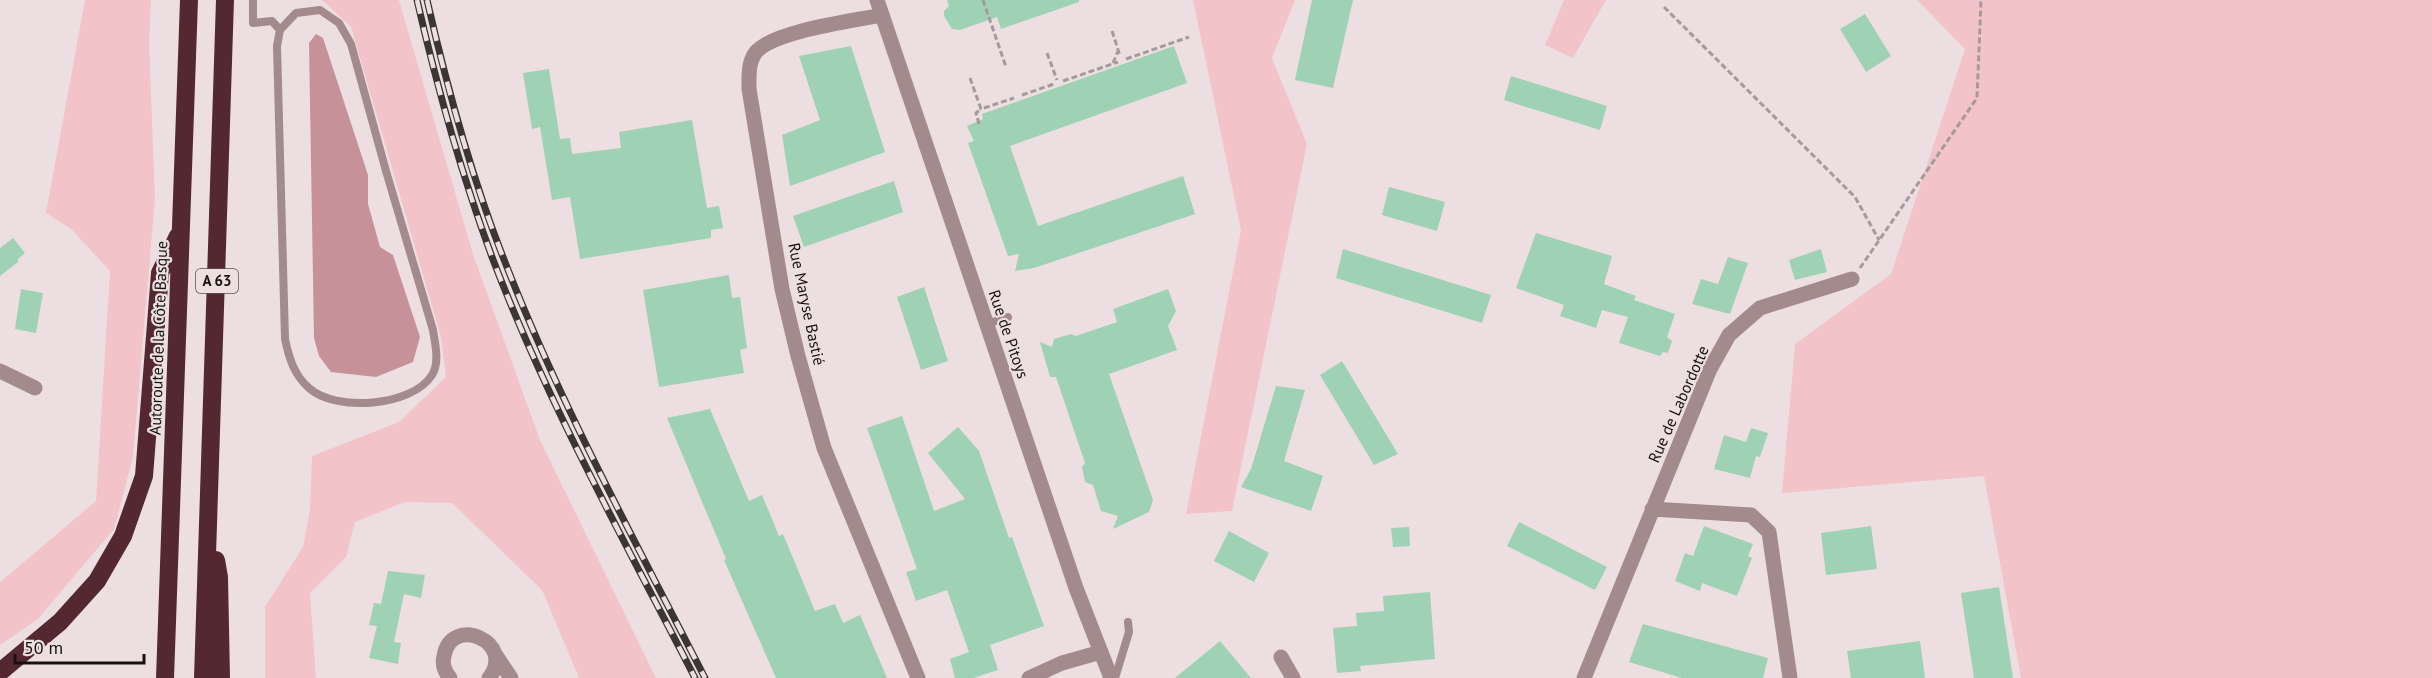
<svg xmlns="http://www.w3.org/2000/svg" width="2432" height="678" font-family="'PT Sans',sans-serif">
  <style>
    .green { fill: #f2c4ca }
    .water { fill: #c69199 }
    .building { fill: #9fd1b5 }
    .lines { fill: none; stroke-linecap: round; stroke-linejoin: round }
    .path { stroke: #a59a9b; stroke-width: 3; stroke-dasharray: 6 3; stroke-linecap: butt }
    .service { stroke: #a28a8d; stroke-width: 8 }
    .minor { stroke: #a28a8d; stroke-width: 15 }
    .tertiary { stroke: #a28a8d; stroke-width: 15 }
    .motorway { stroke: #542830; stroke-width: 18 }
    .rail-casing { stroke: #3c3536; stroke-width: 7 }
    .rail { stroke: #eddfe1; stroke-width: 4.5; stroke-dasharray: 14; stroke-linecap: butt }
    .labels { text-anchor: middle; stroke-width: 4.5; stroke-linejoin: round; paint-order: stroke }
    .shield { fill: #eddfe1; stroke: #575050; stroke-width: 1.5 }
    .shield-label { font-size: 15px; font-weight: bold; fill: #171212 }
    .street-label { font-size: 16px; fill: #171212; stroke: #eddfe1 }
  </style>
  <rect width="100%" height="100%" fill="#eddfe1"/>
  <path class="green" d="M 85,0 L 151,0 L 149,42 L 155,198 L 133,457 L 114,529 L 38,619 L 0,645 L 0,582 L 96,501 L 110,271 L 71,229 L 46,213 Z
    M 322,0 L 399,0 L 473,254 L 540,440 L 656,678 L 579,678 L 542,590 L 452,503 L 405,502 L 355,522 L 346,557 L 310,593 L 316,678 L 265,678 L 265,607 L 303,547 L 310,510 L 312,456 L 399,422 L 446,377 L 441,337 L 351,27 Z
    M 1193,0 L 1295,0 L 1272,58 L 1307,144 L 1232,511 L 1186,514 L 1241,230 Z
    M 1564,0 L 1606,0 L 1573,58 L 1545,45 Z
    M 1917,0 L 2432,0 L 2432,678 L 2021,678 L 1984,476 L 1782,493 L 1795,344 L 1891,274 L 1965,49 Z"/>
  <path class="water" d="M 316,34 L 323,38 L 368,175 L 368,204 L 380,247 L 393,255 L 420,337 L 413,362 L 376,377 L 331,372 L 319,356 L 314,338 L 309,43 Z"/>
  <path class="building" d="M 947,0 L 1079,0 L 1079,2 L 1001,29 L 997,17 L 960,30 L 952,29 L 944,16 L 944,11 L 949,6 Z
    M 1312,0 L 1353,0 L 1333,88 L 1295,80 Z
    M 1865,14 L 1891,56 L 1866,72 L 1840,29 Z
    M 851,46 L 885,152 L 790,186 L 782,135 L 820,120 L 799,56 Z
    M 1174,46 L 1187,83 L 1010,146 L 1038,226 L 1183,176 L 1195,214 L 1034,268 L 1015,271 L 1019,254 L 1008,256 L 968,143 L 974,141 L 967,126 L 983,119 L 982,114 Z
    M 549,69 L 560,139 L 570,138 L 572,154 L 621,148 L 619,132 L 692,120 L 707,208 L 719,206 L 723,228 L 711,230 L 711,238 L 580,259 L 570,197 L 552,200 L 540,127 L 532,129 L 523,73 Z
    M 1511,76 L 1607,106 L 1600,130 L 1504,100 Z
    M 894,181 L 903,212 L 804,247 L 793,216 Z
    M 1389,187 L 1445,202 L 1437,231 L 1382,215 Z
    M 1536,233 L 1612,256 L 1604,284 L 1636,296 L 1634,300 L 1675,314 L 1667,337 L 1672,341 L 1668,353 L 1663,352 L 1660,356 L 1619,343 L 1628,317 L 1602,310 L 1596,328 L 1560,316 L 1564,305 L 1516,288 Z
    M 13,238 L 25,253 L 18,259 L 18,262 L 0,276 L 0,248 Z
    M 1343,249 L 1491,295 L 1482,323 L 1336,278 Z
    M 1821,249 L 1827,272 L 1795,280 L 1789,260 Z
    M 1728,257 L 1748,263 L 1730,314 L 1692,304 L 1701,279 L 1718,284 Z
    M 729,275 L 732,298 L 740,297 L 747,348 L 740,350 L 744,373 L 659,387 L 643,290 Z
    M 924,287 L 948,361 L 921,370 L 897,297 Z
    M 21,289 L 43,293 L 36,333 L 15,329 Z
    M 1168,289 L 1176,311 L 1168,326 L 1177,350 L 1109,374 L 1153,500 L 1149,512 L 1113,529 L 1118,516 L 1101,511 L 1093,485 L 1085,482 L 1082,467 L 1085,463 L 1056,377 L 1050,377 L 1040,342 L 1052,347 L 1054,339 L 1071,334 L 1076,336 L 1117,322 L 1113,309 Z
    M 1342,361 L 1398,454 L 1374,465 L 1320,375 Z
    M 1276,386 L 1305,390 L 1284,461 L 1323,476 L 1311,511 L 1241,487 L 1251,469 Z
    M 710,409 L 749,501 L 762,495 L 779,536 L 783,534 L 815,611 L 835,604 L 843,623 L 860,615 L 887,678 L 776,678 L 724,560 L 726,559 L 667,418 Z
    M 902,416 L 934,511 L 965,499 L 928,453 L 958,427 L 979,451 L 1009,538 L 1012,537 L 1044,626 L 990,645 L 998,670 L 973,678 L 955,678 L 950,659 L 969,652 L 947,590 L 916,601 L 906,572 L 917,569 L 867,428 Z
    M 1751,428 L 1768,433 L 1760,457 L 1756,456 L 1750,478 L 1714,469 L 1724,435 L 1746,442 Z
    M 1519,522 L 1607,567 L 1595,590 L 1507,546 Z
    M 1704,526 L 1753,544 L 1748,556 L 1752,558 L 1737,596 L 1702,583 L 1700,591 L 1675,581 L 1685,553 L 1693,556 Z
    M 1871,526 L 1877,569 L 1826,575 L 1821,533 Z
    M 1409,527 L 1410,546 L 1393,547 L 1391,528 Z
    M 1229,531 L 1269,553 L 1254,582 L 1214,561 Z
    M 388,571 L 425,575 L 421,598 L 404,594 L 394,642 L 401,643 L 398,664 L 369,658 L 377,626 L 369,625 L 374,603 L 381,604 Z
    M 1999,587 L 2013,678 L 1974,678 L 1961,593 Z
    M 1430,592 L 1435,659 L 1360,666 L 1361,671 L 1337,673 L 1333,628 L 1357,626 L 1356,613 L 1384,611 L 1383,596 Z
    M 1643,624 L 1768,658 L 1763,678 L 1682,678 L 1629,662 Z
    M 1220,641 L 1251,678 L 1175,678 Z
    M 1920,641 L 1925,678 L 1851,678 L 1847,651 Z"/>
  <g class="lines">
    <path class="path" d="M 983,0 L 1006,67
      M 1664,7 L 1855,197 L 1879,240
      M 1112,31 L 1120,56
      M 1047,53 L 1057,80
      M 1126,59 L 1189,37
      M 1113,63 L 1118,51
      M 970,78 L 981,109 L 1014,98
      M 1063,81 L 1118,62
      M 1022,95 L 1054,84
      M 979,124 L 976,113 L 981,109
      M 1860,268 L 1977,98 L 1981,0"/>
    <path class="service" d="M 253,0 L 253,23 L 272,21 L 280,30 L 296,13 L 320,10 L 339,23 L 351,44 L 386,171 L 433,330 C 435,344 440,362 432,375 C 412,407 335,412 309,388 C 294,375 289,358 285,339 L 277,46 L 280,30
      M 987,324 L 1008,317
      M 1115,678 L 1129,632 L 1128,622"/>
    <path class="minor" d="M 882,15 C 853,21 774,31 756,52 C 748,62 749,76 749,89 L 782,289 L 798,356 L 824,448 L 918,678
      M 0,371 L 35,388
      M 1652,509 L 1751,515 L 1769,532 L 1790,678
      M 495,654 L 511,678
      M 1281,657 L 1293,678
      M 450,678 C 444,671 442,664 444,656 C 451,614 517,642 489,678
      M 1029,678 L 1062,663 L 1101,652
      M 1584,678 L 1710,369 L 1729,335 L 1760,308 L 1852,279"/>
    <path class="tertiary" d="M 877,0 L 1076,588 L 1111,678"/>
    <path class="motorway" d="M 216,560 L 219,577 L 221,678
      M 0,672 L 60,622 L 97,581 L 123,536 L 144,476 L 160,273 L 178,236
      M 165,678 L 189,0
      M 203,678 L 225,0"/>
    <g class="rail-casing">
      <path id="rail" d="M 417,0 C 437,87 461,173 492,257 C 547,402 624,540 695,678
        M 427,0 C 447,87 470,173 503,257 C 559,402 634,539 705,678"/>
    </g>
    <use href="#rail" class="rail"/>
  </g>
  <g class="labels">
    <rect class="shield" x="196" y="269" width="42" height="24" rx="4.5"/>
    <g class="shield-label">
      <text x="217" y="286">A 63</text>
    </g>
    <g class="street-label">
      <text transform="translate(807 304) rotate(78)" y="6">Rue Maryse Bastié</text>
      <text transform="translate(1009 334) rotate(71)" y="6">Rue de Pitoys</text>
      <text transform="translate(158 338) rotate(-88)" y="6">Autoroute de la Côte Basque</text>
      <text transform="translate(1678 404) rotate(-66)" y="6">Rue de Labordotte</text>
    </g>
  </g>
  <path d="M15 654v9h129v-9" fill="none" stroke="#171212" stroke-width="3"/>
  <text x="24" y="654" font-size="18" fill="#171212" stroke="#eddfe1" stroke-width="4.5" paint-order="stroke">50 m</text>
</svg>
